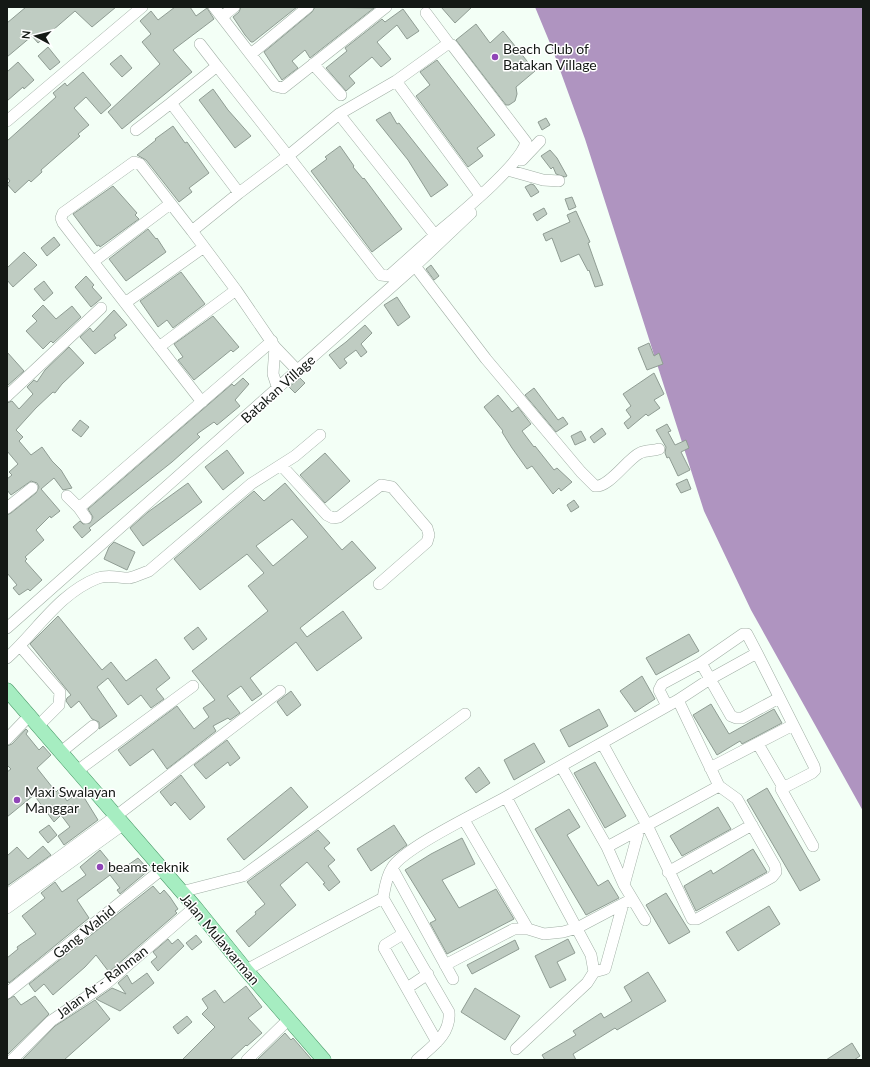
<svg xmlns="http://www.w3.org/2000/svg" width="870" height="1067" font-family="Lato,sans-serif">
  <style>
    .water { fill: #af94c0 }
    .building { fill: #bfccc2; stroke: #8f9c93; fill-rule: evenodd }
    .lines { fill: none; stroke-linecap: round; stroke-linejoin: round }
    .minor-casing { stroke: #a1afa5; stroke-width: 12 }
    .major-casing { stroke: #4c9b6a; stroke-width: 15 }
    .minor { stroke: #fff; stroke-width: 11 }
    .major { stroke: #a6edc1; stroke-width: 14 }
    .poi-dot { fill: #9045b7; stroke: #fff; stroke-width: 1.5 }
    .labels { text-anchor: middle; stroke-width: 3; stroke-linejoin: round; paint-order: stroke }
    .poi-label { font-size: 14px; fill: #141915; stroke: #fff; text-anchor: start }
    .street-label { font-size: 14px; fill: #141915; stroke: #fff }
  </style>
  <rect width="100%" height="100%" fill="#f3fff6"/>
  <path class="water" d="M 535,7 L 863,7 L 863,811 L 751,610 L 704,511 L 585,139 L 552,48 Z"/>
  <path class="building" d="M 26,7 L 116,7 L 92,27 L 75,11 L 38,43 L 32,36 L 7,57 L 7,23 Z
    M 175,7 L 190,7 L 196,16 L 207,8 L 214,19 L 173,50 L 192,72 L 122,129 L 108,112 L 160,64 L 142,42 L 151,34 L 140,21 L 151,11 L 158,20 Z
    M 241,7 L 297,7 L 253,42 L 251,42 L 245,35 L 233,17 L 239,12 Z
    M 315,7 L 374,8 L 310,58 L 305,50 L 292,61 L 298,68 L 282,80 L 264,52 L 312,12 Z
    M 441,7 L 472,7 L 455,23 Z
    M 403,9 L 419,31 L 407,39 L 397,25 L 377,42 L 391,59 L 381,67 L 372,57 L 349,76 L 355,83 L 346,91 L 326,68 L 347,51 L 345,48 L 382,19 L 385,22 Z
    M 476,24 L 490,43 L 503,31 L 535,71 L 516,87 L 517,94 L 515,101 L 509,105 L 506,105 L 456,40 Z
    M 48,47 L 60,62 L 50,70 L 38,56 Z
    M 121,55 L 132,68 L 122,77 L 110,64 Z
    M 437,60 L 495,135 L 477,148 L 483,156 L 468,167 L 416,96 L 430,85 L 420,72 Z
    M 18,62 L 34,80 L 24,89 L 23,87 L 7,101 L 7,72 Z
    M 83,72 L 111,105 L 101,114 L 86,97 L 74,108 L 89,125 L 78,134 L 80,136 L 41,170 L 42,172 L 31,182 L 29,180 L 15,193 L 7,184 L 10,181 L 7,177 L 7,141 L 56,97 L 53,93 L 65,83 L 67,86 Z
    M 213,89 L 228,110 L 251,136 L 235,148 L 199,100 Z
    M 390,112 L 397,124 L 399,123 L 448,185 L 431,197 L 408,160 L 376,120 Z
    M 546,118 L 550,125 L 542,130 L 538,122 Z
    M 173,126 L 185,143 L 187,142 L 209,173 L 189,188 L 192,192 L 179,202 L 146,160 L 137,155 L 156,140 L 155,139 Z
    M 340,146 L 354,166 L 353,167 L 363,179 L 364,178 L 402,229 L 372,252 L 311,171 L 327,159 L 325,157 Z
    M 550,150 L 557,158 L 567,176 L 565,177 L 556,174 L 553,167 L 551,169 L 541,156 Z
    M 531,184 L 534,185 L 539,192 L 531,197 L 525,187 Z
    M 113,186 L 137,213 L 135,215 L 139,219 L 100,247 L 99,245 L 97,246 L 73,214 Z
    M 572,197 L 576,207 L 569,210 L 565,199 Z
    M 544,208 L 547,214 L 537,221 L 533,214 Z
    M 576,211 L 590,242 L 588,243 L 603,285 L 595,287 L 589,270 L 588,271 L 579,254 L 561,262 L 552,238 L 546,241 L 543,234 L 570,222 L 567,215 Z
    M 148,229 L 156,239 L 157,238 L 166,252 L 126,281 L 109,259 Z
    M 54,237 L 60,245 L 47,256 L 41,248 Z
    M 24,252 L 37,265 L 13,287 L 7,280 L 7,268 Z
    M 431,265 L 439,276 L 434,280 L 426,269 Z
    M 181,272 L 205,304 L 173,328 L 167,320 L 158,327 L 140,301 Z
    M 86,276 L 94,285 L 92,287 L 102,298 L 91,307 L 75,287 Z
    M 44,281 L 53,293 L 44,301 L 34,289 Z
    M 397,297 L 410,317 L 398,326 L 384,305 Z
    M 43,305 L 56,319 L 72,306 L 81,317 L 53,343 L 51,341 L 43,349 L 26,331 L 37,321 L 32,316 Z
    M 114,310 L 127,325 L 114,335 L 116,338 L 95,354 L 80,337 L 90,328 L 93,332 Z
    M 213,316 L 239,347 L 233,352 L 231,350 L 194,380 L 178,360 L 183,357 L 174,344 Z
    M 365,325 L 372,333 L 361,344 L 367,352 L 361,357 L 356,350 L 344,359 L 347,363 L 340,369 L 329,355 L 346,342 Z
    M 649,343 L 654,356 L 659,353 L 663,364 L 647,370 L 638,348 Z
    M 69,347 L 84,363 L 62,384 L 55,393 L 53,392 L 36,408 L 16,430 L 23,437 L 19,441 L 31,455 L 42,447 L 52,461 L 61,470 L 72,488 L 63,490 L 54,478 L 41,489 L 60,511 L 51,518 L 50,516 L 36,530 L 44,540 L 25,557 L 27,559 L 25,561 L 42,580 L 30,591 L 28,589 L 19,595 L 13,588 L 17,585 L 7,573 L 7,515 L 11,513 L 36,493 L 39,487 L 37,483 L 31,481 L 11,495 L 7,490 L 7,479 L 12,475 L 9,472 L 18,464 L 7,451 L 7,403 L 12,401 L 19,409 L 33,394 L 27,387 L 34,380 L 37,382 L 45,370 Z
    M 7,352 L 24,371 L 7,386 Z
    M 654,373 L 664,394 L 654,400 L 660,408 L 648,416 L 646,414 L 628,429 L 624,423 L 631,417 L 626,410 L 631,406 L 623,394 Z
    M 243,378 L 249,384 L 235,400 L 240,406 L 217,425 L 214,422 L 197,434 L 200,437 L 172,462 L 89,528 L 91,530 L 82,538 L 73,527 L 80,521 L 83,524 L 90,523 L 93,517 L 88,509 L 232,384 L 234,386 Z
    M 300,378 L 305,383 L 295,393 L 289,387 Z
    M 534,388 L 558,420 L 563,417 L 568,424 L 556,432 L 525,395 Z
    M 498,395 L 512,412 L 518,407 L 531,424 L 522,431 L 534,447 L 535,446 L 554,470 L 557,468 L 572,482 L 561,491 L 559,488 L 553,494 L 532,466 L 527,469 L 512,448 L 502,432 L 503,431 L 484,407 Z
    M 80,420 L 89,427 L 81,437 L 72,430 Z
    M 667,424 L 671,431 L 668,432 L 675,445 L 686,440 L 689,448 L 681,452 L 690,470 L 678,476 L 669,457 L 667,458 L 665,453 L 666,447 L 656,430 Z
    M 602,428 L 606,434 L 594,443 L 590,437 Z
    M 581,431 L 586,440 L 575,445 L 571,436 Z
    M 227,450 L 244,473 L 223,490 L 205,467 Z
    M 325,453 L 350,481 L 325,503 L 300,475 Z
    M 687,479 L 691,489 L 681,493 L 676,484 Z
    M 188,483 L 202,502 L 143,546 L 130,528 L 148,512 Z
    M 285,483 L 342,550 L 352,541 L 376,568 L 300,628 L 307,637 L 343,611 L 362,638 L 317,671 L 296,642 L 250,678 L 262,694 L 252,701 L 241,686 L 227,696 L 240,713 L 230,720 L 228,718 L 213,726 L 216,731 L 167,769 L 153,749 L 130,766 L 118,750 L 177,706 L 194,729 L 209,717 L 203,708 L 215,700 L 192,671 L 268,611 L 248,586 L 264,573 L 247,554 L 200,590 L 174,559 L 254,491 L 264,501 ZM 292,519 L 308,537 L 273,566 L 256,546 Z
    M 574,500 L 579,507 L 571,512 L 567,505 Z
    M 114,542 L 135,552 L 127,570 L 104,559 L 109,547 Z
    M 58,616 L 102,670 L 111,662 L 126,681 L 156,659 L 170,678 L 156,689 L 164,699 L 151,708 L 141,695 L 128,705 L 108,678 L 97,687 L 117,716 L 99,729 L 99,722 L 92,719 L 79,701 L 71,708 L 66,701 L 67,698 L 71,695 L 30,644 Z
    M 198,627 L 207,639 L 193,650 L 184,638 Z
    M 689,634 L 699,651 L 656,675 L 646,658 Z
    M 642,676 L 655,699 L 635,712 L 620,691 Z
    M 291,691 L 301,705 L 287,716 L 277,702 Z
    M 711,704 L 729,734 L 774,709 L 782,723 L 742,744 L 740,741 L 717,755 L 693,715 Z
    M 599,709 L 608,726 L 569,747 L 560,730 Z
    M 26,729 L 28,731 L 26,734 L 39,750 L 43,746 L 51,755 L 37,768 L 56,792 L 59,789 L 67,801 L 80,791 L 98,820 L 64,845 L 58,836 L 70,827 L 61,815 L 54,822 L 34,795 L 7,817 L 7,772 L 11,769 L 7,765 L 7,746 L 12,744 Z
    M 227,740 L 240,758 L 230,766 L 228,762 L 206,779 L 194,765 Z
    M 534,743 L 545,762 L 514,780 L 504,760 Z
    M 595,762 L 626,816 L 605,828 L 574,773 Z
    M 479,767 L 490,783 L 476,793 L 465,778 Z
    M 181,775 L 205,807 L 190,820 L 175,802 L 171,806 L 160,792 Z
    M 291,787 L 308,807 L 244,860 L 227,839 Z
    M 767,788 L 820,880 L 800,891 L 747,800 Z
    M 718,807 L 731,829 L 682,856 L 670,836 Z
    M 569,809 L 580,827 L 567,835 L 598,886 L 608,880 L 619,898 L 586,915 L 535,829 Z
    M 49,825 L 57,835 L 48,843 L 39,832 Z
    M 394,825 L 407,845 L 371,871 L 357,849 Z
    M 318,830 L 330,843 L 324,848 L 335,860 L 328,866 L 340,882 L 329,891 L 323,884 L 325,883 L 307,862 L 280,885 L 296,905 L 249,947 L 236,931 L 256,914 L 255,912 L 265,904 L 247,882 Z
    M 462,838 L 475,864 L 442,880 L 459,908 L 496,889 L 514,919 L 447,954 L 430,923 L 436,920 L 405,870 L 431,854 Z
    M 43,846 L 51,855 L 7,886 L 7,856 L 17,847 L 28,859 Z
    M 753,849 L 767,872 L 696,911 L 684,886 L 711,870 L 713,874 Z
    M 100,850 L 118,872 L 138,858 L 149,870 L 120,894 L 117,890 L 120,888 L 110,875 L 77,900 L 89,918 L 9,983 L 7,980 L 7,958 L 18,949 L 17,947 L 36,934 L 22,916 L 45,898 L 41,893 L 55,882 L 62,892 L 86,875 L 80,867 Z
    M 153,886 L 160,894 L 164,890 L 170,897 L 178,909 L 175,911 L 177,913 L 109,972 L 96,955 L 85,967 L 53,995 L 44,984 L 35,992 L 29,984 Z
    M 666,893 L 690,932 L 669,944 L 646,905 Z
    M 769,906 L 780,924 L 738,951 L 726,932 Z
    M 196,935 L 202,942 L 192,950 L 186,943 Z
    M 168,939 L 172,944 L 178,939 L 184,946 L 158,971 L 151,962 L 157,957 L 153,952 Z
    M 568,939 L 575,953 L 557,962 L 566,980 L 550,988 L 535,956 Z
    M 515,940 L 519,949 L 472,974 L 467,965 Z
    M 648,972 L 666,1001 L 617,1030 L 615,1028 L 573,1054 L 576,1060 L 545,1060 L 542,1055 L 576,1035 L 573,1031 L 601,1013 L 604,1018 L 632,1001 L 624,987 Z
    M 147,973 L 154,983 L 120,1011 L 96,999 L 112,988 L 126,994 L 118,983 L 127,975 L 132,984 Z
    M 246,986 L 262,1007 L 248,1018 L 262,1033 L 247,1046 L 246,1045 L 230,1060 L 182,1060 L 215,1027 L 202,1014 L 208,1008 L 202,999 L 215,990 L 224,1003 Z
    M 475,988 L 520,1016 L 505,1040 L 461,1012 Z
    M 14,996 L 21,1005 L 35,996 L 49,1014 L 7,1055 L 7,1000 Z
    M 95,1000 L 110,1019 L 64,1060 L 22,1060 L 55,1026 Z
    M 187,1016 L 192,1022 L 178,1034 L 173,1027 Z
    M 285,1033 L 291,1040 L 293,1038 L 312,1060 L 257,1060 Z
    M 852,1043 L 860,1056 L 854,1060 L 826,1060 Z"/>
  <g class="lines">
    <g class="minor-casing">
      <path id="minor" d="M 214,7 L 275,86 L 283,88 L 386,7
        M 426,13 L 450,45
        M 222,17 L 234,7
        M 200,44 L 217,66 L 171,103 L 239,193 L 288,156 L 381,275 L 389,276 L 435,235
        M 251,54 L 308,7
        M 313,64 L 341,95
        M 217,66 L 288,156 L 339,114 L 396,81 L 446,45 L 452,45 L 526,142 C 521,165 455,218 435,235 L 339,114
        M 396,81 L 480,195
        M 7,121 L 142,7
        M 136,130 L 171,103
        M 522,160 L 540,141
        M 511,171 L 543,180 L 559,181
        M 204,247 L 236,290 L 275,347 L 298,371
        M 94,261 L 170,204
        M 415,266 L 486,359 L 581,472 L 595,486 C 609,488 627,459 640,453 C 646,450 652,451 659,449
        M 125,303 L 204,247 L 192,231
        M 159,347 L 236,290
        M 275,347 L 273,374 L 278,389
        M 7,396 L 101,308
        M 202,402 L 63,223 L 61,218 L 63,213 L 134,162 L 140,164 L 192,231 L 239,193
        M 281,465 L 327,515 L 333,518 L 339,517 L 381,485 L 392,487 L 427,528 L 429,535 L 427,542 L 379,584
        M 67,496 L 79,508 L 272,341
        M 7,508 L 32,488
        M 79,508 L 86,518
        M 7,628 L 415,266 L 471,213
        M 20,646 L 60,692 L 59,705 L 38,726
        M 757,653 L 814,766 L 815,770 L 812,773 L 781,789 L 813,846
        M 7,658 C 37,631 59,593 98,578 C 109,574 118,578 129,578 C 135,577 143,573 149,571 L 251,484 L 295,456 L 320,435
        M 701,663 L 731,716 L 736,718 L 742,718 L 779,698
        M 7,739 L 30,715
        M 602,743 L 647,825 L 692,919 L 697,919 L 772,877 L 776,872 L 775,866 L 737,799 L 719,786
        M 758,744 L 783,787
        M 61,752 L 93,726
        M 561,766 L 607,847
        M 710,768 L 793,725
        M 77,771 L 193,686
        M 506,797 L 678,700 L 710,679 L 757,653 L 747,634 L 743,634 L 701,663 L 662,684 L 659,690 L 667,706
        M 464,820 L 528,929
        M 392,868 L 453,979
        M 668,872 L 752,825
        M 624,885 L 639,830
        M 181,892 L 243,876 L 465,714
        M 7,895 L 116,816 L 280,691
        M 383,898 L 449,1012 C 451,1035 431,1047 417,1060
        M 7,908 L 124,824
        M 645,920 L 624,885 L 607,847 L 719,786 L 678,700
        M 403,934 L 385,945 L 384,948 L 437,1042
        M 445,965 L 514,929 L 528,929 L 544,934 L 563,932 L 577,928 L 632,899
        M 246,970 L 383,898 C 385,888 386,877 392,868 C 403,848 483,810 506,797 L 591,955 L 594,972 L 587,983 L 516,1049
        M 594,972 L 605,969 L 623,904
        M 407,988 L 428,974
        M 7,993 L 161,870
        M 12,1060 L 51,1021 L 107,983 L 195,907
        M 247,1060 L 289,1019"/>
    </g>
    <g class="major-casing">
      <path id="major" d="M 7,690 L 195,907 L 246,970 L 324,1060"/>
    </g>
    <use href="#minor" class="minor"/>
    <use href="#major" class="major"/>
  </g>
  <g class="poi-dot">
    <circle cx="495" cy="57" r="4"/>
    <circle cx="17" cy="800" r="4"/>
    <circle cx="100" cy="867" r="4"/>
  </g>
  <g class="labels">
    <g class="poi-label">
      <text x="503" y="54">Beach Club of<tspan x="503" dy="16">Batakan Village</tspan></text>
      <text x="25" y="797">Maxi Swalayan<tspan x="25" dy="16">Manggar</tspan></text>
      <text x="108" y="872">beams teknik</text>
    </g>
    <g class="street-label">
      <text transform="translate(278 389) rotate(-42)" y="5">Batakan Village</text>
      <text transform="translate(84 932) rotate(-39)" y="5">Gang Wahid</text>
      <text transform="translate(220 939) rotate(50)" y="5">Jalan Mulawarman</text>
      <text transform="translate(102 982) rotate(-37)" y="5">Jalan Ar - Rahman</text>
    </g>
  </g>
  <rect width="870" height="1067" fill="none" stroke="#141915" stroke-width="16"/>
  <g transform="translate(36 36) rotate(277)" stroke="#ffffff" stroke-width="3" paint-order="stroke">
  <path d="M0-3L7 15L0 10L-7 15Z" fill="#141915"/>
  <text y="-6" font-size="11" font-weight="bold" text-anchor="middle" fill="#141915">N</text>
  </g>
</svg>
